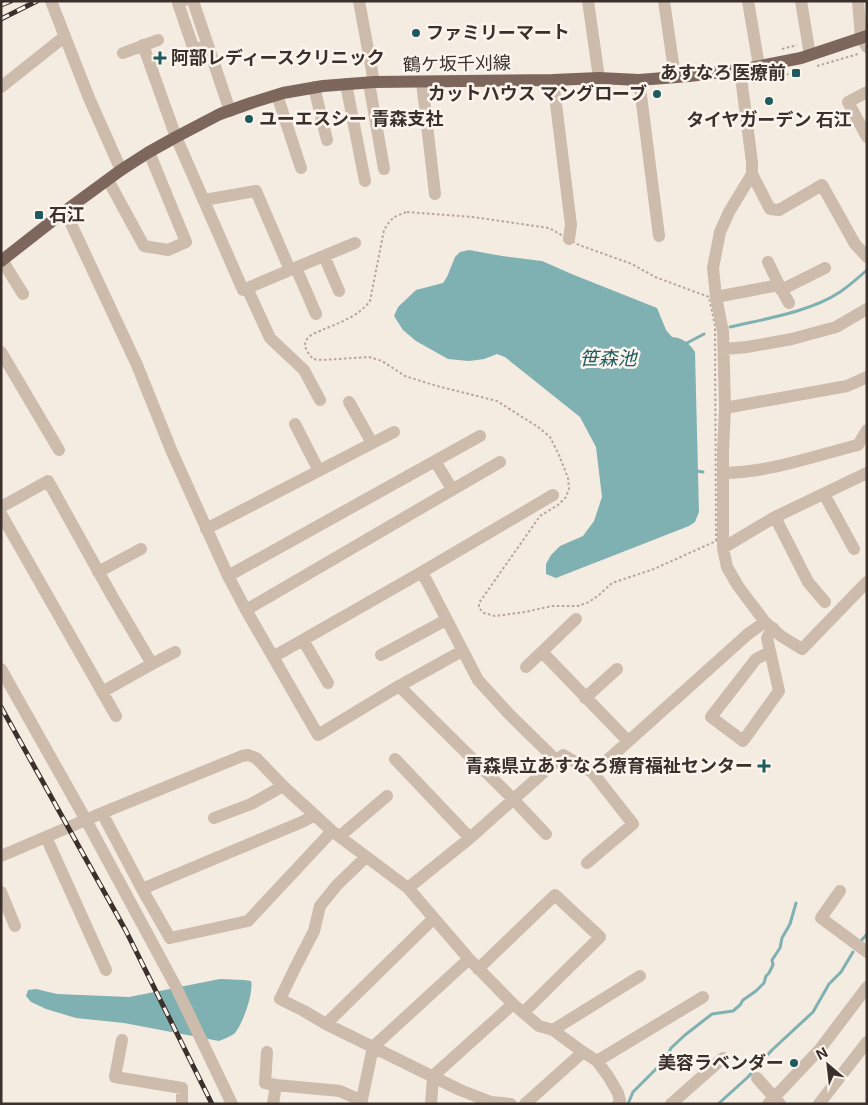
<svg xmlns="http://www.w3.org/2000/svg" width="868" height="1105" font-family="Inter,'Noto Sans JP',sans-serif">
  <style>
    .water { fill: #7fb0b2 }
    .lines { fill: none; stroke-linecap: round; stroke-linejoin: round }
    .stream { stroke: #7fb0b2; stroke-width: 3 }
    .path { stroke: #b9a596; stroke-width: 2; stroke-dasharray: 2.5 2.5; stroke-linecap: butt }
    .minor { stroke: #cdbbac; stroke-width: 12 }
    .major { stroke: #7d675c; stroke-width: 12 }
    .rail-casing { stroke: #3b302b; stroke-width: 5 }
    .rail { stroke: #fbf5ee; stroke-width: 3; stroke-dasharray: 9; stroke-linecap: butt }
    .poi-dot { fill: #1f5a5e; stroke: #fbf5ee; stroke-width: 2 }
    .labels { text-anchor: middle; stroke-width: 5; stroke-linejoin: round; paint-order: stroke }
    .poi-label { font-size: 18px; font-weight: bold; fill: #3b302b; stroke: #fbf5ee; text-anchor: start }
    .street-label { font-size: 18px; fill: #3b302b; stroke: #fbf5ee }
    .water-label { font-size: 19px; font-style: italic; fill: #1f5a5e; stroke: #fbf5ee }
  </style>
  <rect width="100%" height="100%" fill="#f4ebe1"/>
  <path class="water" d="M 469,250 L 502,256 L 542,261 L 574,275 L 657,308 L 666,330 L 672,337 C 683,338 689,343 695,352 L 699,512 L 695,522 L 689,526 L 556,578 L 546,574 L 546,564 L 551,555 L 560,546 L 583,536 L 594,521 L 602,497 L 596,447 L 580,417 L 505,357 L 497,354 L 484,359 L 469,361 L 448,359 L 416,341 L 403,330 L 394,316 L 398,307 L 416,290 L 443,283 L 447,277 L 455,257 L 460,252 Z
    M 220,979 L 244,980 L 251,981 C 254,993 242,1026 234,1034 C 229,1037 224,1039 219,1041 L 124,1023 L 76,1018 L 46,1009 L 31,1002 L 26,996 L 28,990 L 36,989 L 57,994 L 129,997 Z"/>
  <g class="lines">
    <path class="stream" d="M 730,327 C 764,319 810,312 840,292 C 849,286 858,278 867,270
      M 687,343 L 704,334
      M 697,471 L 703,472
      M 860,942 L 867,934
      M 628,1104 L 633,1092 L 666,1059 L 671,1048 L 685,1035 L 712,1014 L 733,1011 L 740,1005 L 743,1000 L 756,991 L 764,983 L 766,976 L 769,973 L 773,965 L 772,960 L 780,948 L 782,938 L 790,924 L 796,903
      M 718,1104 L 748,1077 L 772,1050 L 813,1012 L 829,984 L 841,972 L 853,952"/>
    <path class="path" d="M 782,49 L 797,45
      M 817,66 L 858,54
      M 752,83 L 801,71
      M 407,212 L 473,217 L 549,228 L 579,245 L 632,264 L 655,277 L 709,297 L 715,326 L 716,541 L 654,569 L 612,583 L 599,595 L 589,602 L 578,606 L 552,606 L 525,612 L 495,616 L 484,613 L 479,608 L 479,603 L 540,516 L 558,505 L 566,497 L 569,489 L 568,478 L 559,455 L 550,437 L 538,427 L 497,401 L 437,386 L 405,376 L 382,361 L 369,357 L 322,360 L 313,359 C 308,353 301,345 308,338 C 311,334 318,332 322,330 C 339,323 359,316 370,301 L 384,230 C 391,218 394,216 407,212 Z"/>
    <path class="minor" d="M 51,1 L 89,98 L 121,170
      M 183,1 L 178,3 L 194,50 L 208,45
      M 193,1 L 230,111
      M 359,1 L 374,82
      M 588,1 L 599,78
      M 664,1 L 675,77
      M 748,1 L 759,66
      M 801,1 L 810,55
      M 858,1 L 861,38 L 867,47
      M 143,45 L 176,137 L 243,290 L 290,270 L 256,191 L 204,200
      M 123,53 L 158,40
      M 740,70 L 752,162 L 752,174 L 729,212 L 720,232 L 713,268 L 716,297 L 723,332 L 725,408 L 723,451 L 723,548 L 727,567 L 738,586 L 765,622 L 781,636 L 802,649 L 867,582
      M 553,80 L 571,225 L 569,239
      M 639,80 L 659,236
      M 422,82 L 435,194
      M 369,83 L 384,169
      M 346,84 L 365,181
      M 1,87 L 64,37
      M 314,87 L 327,140
      M 867,92 L 848,102 L 867,137
      M 277,95 L 301,168
      M 752,174 L 770,209 L 779,210 L 822,185 L 855,244 L 867,257
      M 108,180 L 144,246 L 168,250 L 186,242 L 149,152
      M 65,211 L 137,365 L 172,452 L 228,576 L 246,610 L 318,735 L 399,686 L 462,651
      M 324,256 L 339,291
      M 2,260 L 23,294
      M 768,262 L 779,285
      M 296,268 L 316,314
      M 290,270 L 355,243
      M 247,288 L 270,338 L 304,370 L 320,400
      M 781,290 L 825,268
      M 716,297 L 779,285 L 789,303
      M 724,349 L 747,347 L 792,339 L 836,327 L 867,309
      M 1,352 L 59,450
      M 349,402 L 372,443
      M 725,408 L 847,386 L 867,377
      M 295,424 L 319,471
      M 435,461 L 480,436
      M 723,473 C 768,473 814,456 858,445 L 867,430
      M 824,494 L 854,549
      M 1,507 L 48,481 L 112,596 L 152,664 L 102,692
      M 1,514 L 116,716
      M 775,517 L 808,582 L 825,602
      M 206,529 L 394,432
      M 723,548 L 775,517 L 867,473
      M 98,572 L 141,549
      M 422,572 L 553,495
      M 228,576 L 435,461 L 452,489
      M 246,610 L 500,462
      M 303,640 L 328,683
      M 542,652 L 628,741
      M 770,652 L 756,659 L 711,717 L 743,741 L 779,691 L 767,638 L 773,628
      M 381,655 L 446,620
      M 273,657 L 422,572 L 478,680 L 509,714 L 557,761
      M 152,664 L 175,652
      M 526,667 L 576,619
      M 1,669 L 86,820 L 175,985 L 232,1104
      M 399,686 L 514,800 L 546,834
      M 585,698 L 617,669
      M 395,759 L 470,838
      M 102,813 L 142,889 L 170,938 L 248,921 L 332,831
      M 214,818 L 251,804 L 283,786
      M 340,836 L 387,796
      M 46,837 L 106,970
      M 1,856 L 102,813 L 242,756 L 248,755 L 256,758 L 283,786 L 332,831 L 408,888 L 469,959 L 513,1004 L 539,1026 L 553,1030 L 583,1052 L 597,1061 L 608,1076 L 618,1093 L 620,1101 L 618,1104
      M 366,857 L 337,885 L 320,906 L 314,931 L 295,968 L 280,999 L 304,1011 L 326,1024 L 460,1090 L 491,1102 L 511,1104
      M 587,863 L 633,824 L 593,773
      M 408,888 L 470,838 L 563,755 L 586,768 L 593,773 L 748,634 L 765,622
      M 142,889 L 302,822 L 315,815
      M 840,891 L 821,918 L 867,952
      M 1,892 L 15,926
      M 478,969 L 555,895 L 600,937 L 524,1012
      M 326,1024 L 434,918
      M 553,1030 L 640,976
      M 122,1040 L 115,1077 L 182,1088 L 182,1104
      M 267,1052 L 265,1083 L 276,1085 L 340,1091 L 362,1101
      M 597,1061 L 703,997
      M 757,1078 L 780,1104
      M 273,1104 L 276,1085
      M 361,1104 L 373,1047 L 469,959
      M 431,1104 L 433,1076 L 513,1004
      M 525,1104 L 583,1052
      M 671,1104 L 723,1058
      M 768,1104 L 820,1049 L 867,987
      M 819,1104 L 867,1042"/>
    <path class="major" d="M 1,261 L 65,211 L 121,170 L 149,152 L 176,137 L 220,114 L 251,103 L 283,93 L 323,86 L 374,82 L 553,80 L 599,78 L 639,80 L 689,76 L 740,70 L 801,58 L 867,36"/>
    <g class="rail-casing">
      <path id="rail" d="M 1,5 L 11,1
        M 1,19 L 37,1
        M 1,707 L 126,931 L 212,1104"/>
    </g>
    <use href="#rail" class="rail"/>
  </g>
  <g class="poi-dot">
    <circle cx="416" cy="33" r="5"/>
    <path d="M157.5 50.5h5v5h5v5h-5v5h-5v-5h-5v-5h5z"/>
    <rect x="791" y="68" width="10" height="10" rx="2.5"/>
    <circle cx="657" cy="94" r="5"/>
    <circle cx="769" cy="101" r="5"/>
    <circle cx="249" cy="119" r="5"/>
    <rect x="34" y="210" width="10" height="10" rx="2.5"/>
    <path d="M761.5 758.5h5v5h5v5h-5v5h-5v-5h-5v-5h5z"/>
    <circle cx="794" cy="1063" r="5"/>
  </g>
  <g class="labels">
    <g class="poi-label">
      <text x="426" y="39">ファミリーマート</text>
      <text x="171" y="64">阿部レディースクリニック</text>
      <text x="786" y="79" text-anchor="end">あすなろ医療前</text>
      <text x="647" y="100" text-anchor="end">カットハウス マングローブ</text>
      <text x="259" y="125">ユーエスシー 青森支社</text>
      <text x="769" y="126" text-anchor="middle">タイヤガーデン 石江</text>
      <text x="49" y="221">石江</text>
      <text x="753" y="772" text-anchor="end">青森県立あすなろ療育福祉センター</text>
      <text x="784" y="1069" text-anchor="end">美容ラベンダー</text>
    </g>
    <g class="street-label">
      <text transform="translate(457 64) rotate(-1)" y="6">鶴ケ坂千刈線</text>
    </g>
    <g class="water-label">
      <text x="608" y="365">笹森池</text>
    </g>
  </g>
  <rect width="868" height="1105" fill="none" stroke="#3b302b" stroke-width="5"/>
  <g transform="translate(828 1065) rotate(332)" stroke="#fbf5ee" stroke-width="4" paint-order="stroke">
  <path d="M0-4L9 19L0 12L-9 19Z" fill="#3b302b"/>
  <text y="-8" font-size="14" font-weight="bold" text-anchor="middle" fill="#3b302b">N</text>
  </g>
</svg>
